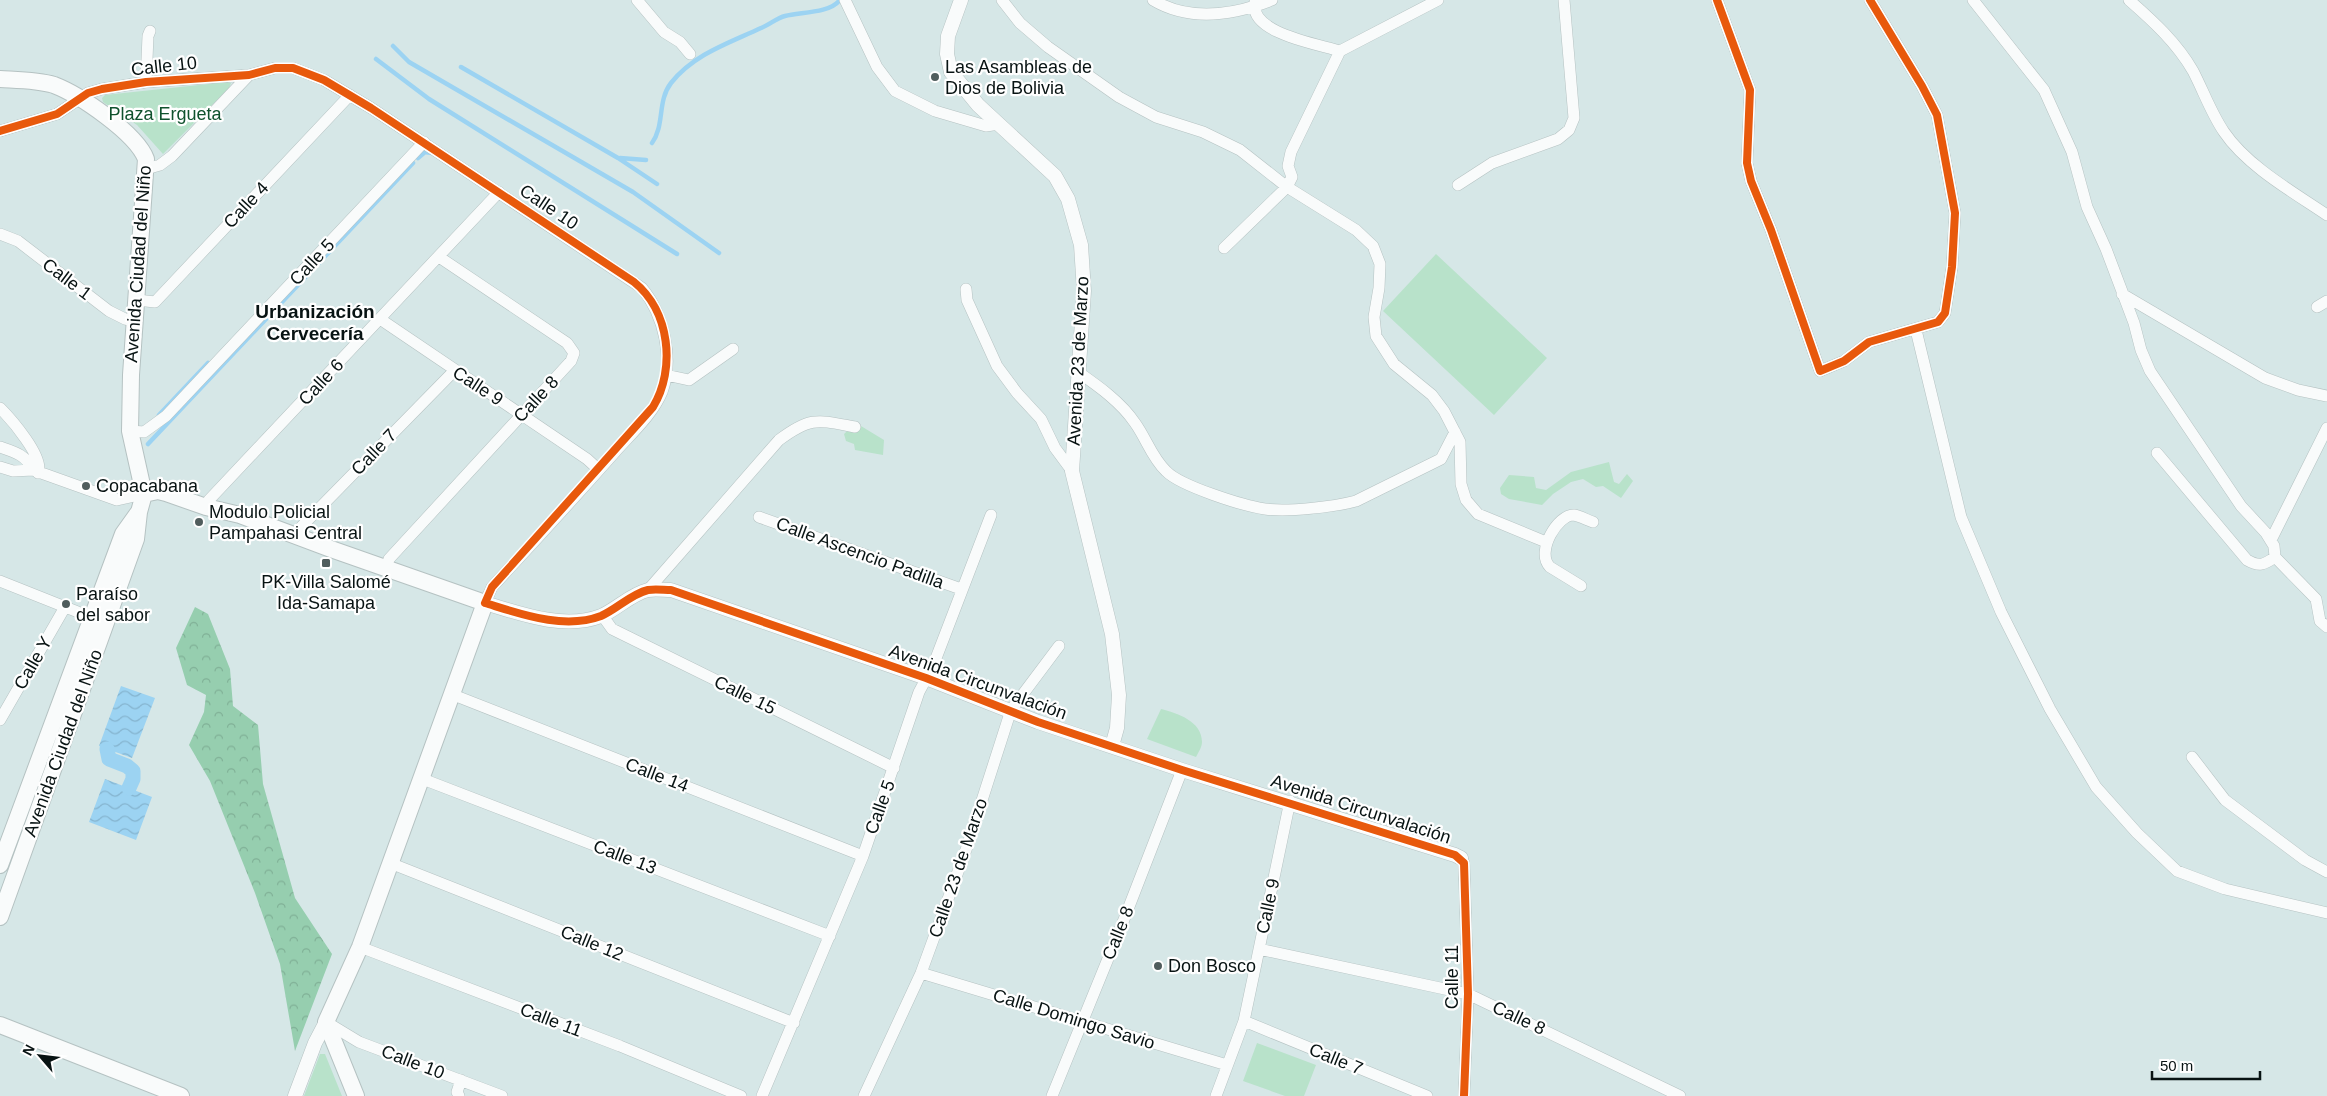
<svg xmlns="http://www.w3.org/2000/svg" width="2327" height="1096" font-family="Arial,sans-serif">
  <style>
    .forest { fill: url(#forest-crowns) }
    .green { fill: #b8e2ca }
    .water { fill: url(#water-waves) }
    .lines { fill: none; stroke-linecap: round; stroke-linejoin: round }
    .stream { stroke: #9cd3f2; stroke-width: 4.5 }
    .canal { stroke: #9cd3f2; stroke-width: 15 }
    .minor-casing { stroke: #b5c2c2; stroke-width: 12 }
    .tertiary-casing { stroke: #b5c2c2; stroke-width: 15 }
    .secondary-casing { stroke: #b5c2c2; stroke-width: 18 }
    .minor { stroke: #f9fbfb; stroke-width: 11 }
    .tertiary { stroke: #f9fbfb; stroke-width: 14 }
    .secondary { stroke: #f9fbfb; stroke-width: 16 }
    .cycleway-casing { stroke: #fff; stroke-width: 11 }
    .cycleway { stroke: #e8590c; stroke-width: 8 }
    .poi-dot { fill: #505d5d; stroke: #fff; stroke-width: 2 }
    .labels { text-anchor: middle; stroke-width: 4.5; stroke-linejoin: round; paint-order: stroke }
    .street-label { font-size: 18px; fill: #081313; stroke: #fff }
    .poi-label { font-size: 18px; fill: #081313; stroke: #fff; text-anchor: start }
    .park-label { font-size: 18px; fill: #0f522d; stroke: #fff }
    .neighbourhood-label { font-size: 19px; font-weight: bold; fill: #081313; stroke: #fff }
  </style>
  <defs>
    <pattern id="forest-crowns" width="20" height="18" patternUnits="userSpaceOnUse" patternTransform="scale(1.25)"><rect width="20" height="18" fill="#96ceaf"/><path d="M2 6a3 3 0 1 1 6 0M12 15a3 3 0 1 1 6 0" fill="none" stroke="#80b096"/></pattern>
    <pattern id="water-waves" width="16" height="10" patternUnits="userSpaceOnUse" patternTransform="scale(1.25)"><rect width="16" height="10" fill="#9cd3f2"/><path d="M0 5q4-4 8 0t8 0" fill="none" stroke="#85b4cf"/></pattern>
  </defs>
  <rect width="100%" height="100%" fill="#d6e7e7"/>
  <path class="forest" d="M 195,607 L 208,614 L 230,669 L 233,706 L 258,725 L 263,784 L 295,898 L 332,954 L 295,1051 L 280,964 L 255,893 L 210,781 L 189,745 L 204,712 L 206,695 L 187,685 L 176,648 Z"/>
  <path class="green" d="M 227,82 L 231,83 L 229,88 L 163,154 L 137,125 L 103,102 L 102,98 L 105,95 Z
    M 1436,254 L 1547,358 L 1494,415 L 1383,311 Z
    M 856,423 L 884,440 L 883,455 L 855,450 L 854,444 L 846,441 L 844,434 Z
    M 1609,462 L 1614,482 L 1619,484 L 1627,474 L 1633,481 L 1621,498 L 1603,486 L 1596,487 L 1583,479 L 1571,482 L 1553,494 L 1542,505 L 1509,499 L 1501,494 L 1500,488 L 1509,475 L 1534,477 L 1536,488 L 1546,490 L 1571,472 Z
    M 1161,709 C 1177,713 1202,721 1202,742 C 1202,747 1198,753 1196,757 L 1147,739 Z
    M 1257,1043 L 1316,1065 L 1304,1096 L 1285,1096 L 1243,1081 Z
    M 320,1054 L 325,1054 L 342,1096 L 304,1096 Z"/>
  <path class="water" d="M 121,686 L 155,698 L 132,758 L 99,746 Z
    M 105,779 L 152,797 L 136,840 L 89,822 Z"/>
  <g class="lines">
    <path class="stream" d="M 393,46 L 409,62 L 633,192 L 719,253
      M 376,59 L 429,99 L 677,254
      M 461,67 L 618,158 L 657,184
      M 652,143 C 665,125 657,101 671,83 C 694,54 729,43 761,28 C 769,25 777,18 785,16 C 800,12 829,13 839,1
      M 418,158 L 425,152 L 432,153
      M 620,158 L 646,160
      M 159,415 L 208,363
      M 148,444 L 413,163"/>
    <path class="canal" d="M 107,749 L 109,759 L 127,766 L 133,771 L 133,779 L 129,788"/>
    <g class="minor-casing">
      <path id="minor" d="M 637,0 L 664,32 L 680,42 L 690,54
        M 845,0 L 877,67 L 895,91 L 935,111 L 986,126 L 999,124
        M 1002,0 L 1020,23 L 1048,47 L 1119,97 L 1156,117 L 1203,132 L 1240,150 L 1287,187 L 1356,230 L 1373,246 L 1380,264 L 1379,288 L 1374,317 L 1376,336 L 1394,364 L 1432,395 L 1444,411 L 1460,442 L 1461,484 L 1466,500 L 1478,514 L 1546,542
        M 1153,0 C 1190,22 1234,15 1272,0
        M 1717,0 L 1750,90 L 1747,163 L 1751,181 L 1771,230 L 1820,371 L 1844,361 L 1869,342 L 1938,322 L 1945,313 L 1952,267 L 1955,213 L 1937,115 L 1922,86 L 1870,0
        M 1973,0 L 2044,90 L 2072,152 L 2087,207 L 2106,249 L 2134,323 L 2141,350 L 2150,371 L 2241,506 L 2266,533 L 2274,546 L 2275,557 L 2316,599 L 2320,621 L 2327,627
        M 2129,0 C 2153,21 2177,43 2193,71 C 2203,90 2211,113 2224,132 C 2247,166 2293,192 2327,215
        M 1255,2 C 1248,33 1318,44 1340,51
        M 146,82 L 148,36 L 150,31
        M 0,131 L 57,114 L 88,93 L 102,89 L 146,82 L 249,75 L 275,68 L 293,68 L 324,80 L 371,108 L 642,288 C 664,315 674,359 662,392 C 653,414 631,434 615,452 C 575,497 534,542 492,587 L 485,603
        M 146,169 L 160,165 L 172,156 L 249,75
        M 1458,185 L 1492,163 L 1558,139 L 1569,130 L 1574,118 L 1564,0
        M 0,234 L 18,241 L 109,311 L 125,319 L 135,321
        M 1224,248 L 1287,187 L 1292,177 L 1288,166 L 1291,152 L 1340,51 L 1438,0
        M 966,289 L 967,300 L 997,366 L 1017,393 L 1041,419 L 1055,448 L 1072,471
        M 2122,294 L 2265,378 L 2298,390 L 2327,396
        M 137,300 L 155,302 L 350,95
        M 2317,307 L 2327,301
        M 380,319 L 587,459 L 599,470
        M 1916,330 L 1961,517 L 2001,612 L 2050,709 L 2096,787 L 2137,833 L 2177,871 L 2225,889 L 2327,913
        M 1078,372 C 1098,386 1121,402 1135,423 C 1146,438 1152,458 1166,471 C 1180,486 1244,506 1265,509 C 1289,512 1333,507 1356,501 L 1441,459 L 1455,432
        M 666,375 L 689,380 L 733,349
        M 0,408 C 11,419 45,458 38,473
        M 130,431 L 144,432 L 166,416 L 424,142
        M 0,447 C 15,452 26,455 33,470
        M 2157,453 L 2247,560 C 2259,567 2264,565 2275,557
        M 0,467 L 13,471 L 33,470 L 117,500 L 144,494
        M 206,507 L 209,500 L 499,192
        M 759,517 L 961,589
        M 298,536 L 302,526 L 454,371
        M 2271,540 L 2327,428
        M 386,569 L 389,559 L 571,361 L 574,353 L 567,343 L 439,257
        M 0,581 L 98,620
        M 1581,586 L 1550,567 C 1535,552 1558,514 1574,515 C 1580,516 1587,520 1593,522
        M 648,590 L 779,440 C 811,416 818,420 855,427
        M 602,615 L 612,629 L 894,768
        M 451,694 L 863,856
        M 0,720 L 65,607
        M 2192,757 L 2225,800 L 2305,860 L 2327,872
        M 420,778 L 830,936
        M 1461,858 L 1464,863 L 1468,994 L 1464,1096
        M 390,863 L 794,1023
        M 360,947 L 620,1046 L 741,1096
        M 1259,949 L 1468,994 L 1680,1096
        M 921,973 L 1227,1065
        M 1244,1021 L 1427,1096
        M 326,1022 L 359,1042 L 502,1096
        M 459,1096 L 457,1092 L 461,1080
        M 762,1096 L 863,856 L 919,692 L 933,666 L 991,515
        M 864,1096 L 921,973 L 967,847 L 1011,710 L 1059,646
        M 1052,1096 L 1125,917 L 1182,770
        M 1216,1096 L 1244,1021 L 1290,801"/>
    </g>
    <g class="tertiary-casing">
      <path id="tertiary" d="M 961,0 L 948,36 L 947,54 L 951,72 L 978,105 L 1055,176 L 1068,199 L 1081,245 L 1084,291 L 1072,471 L 1112,634 L 1119,695 L 1117,728 L 1112,746
        M 485,603 C 521,614 564,630 601,616 C 617,609 631,594 648,590 C 655,589 664,590 671,590 L 926,678 L 1038,722 L 1182,770 L 1455,855 L 1461,858
        M 295,1096 L 315,1043 L 326,1022"/>
    </g>
    <g class="secondary-casing">
      <path id="secondary" d="M 0,79 C 17,80 38,80 54,85 C 80,95 136,133 146,159 L 131,375 L 130,431 L 144,494 L 139,512 L 136,539 L 0,917
        M 144,494 L 158,491 L 166,493 L 206,507 L 240,515 L 331,549 L 485,603 L 360,947 L 326,1022 L 356,1096
        M 0,865 L 123,534 L 138,513
        M 0,1025 L 181,1096"/>
    </g>
    <use href="#minor" class="minor"/>
    <use href="#tertiary" class="tertiary"/>
    <use href="#secondary" class="secondary"/>
    <g class="cycleway-casing">
      <path id="cycleway" d="M 1717,0 L 1750,90 L 1747,163 L 1751,181 L 1771,230 L 1820,371 L 1844,361 L 1869,342 L 1938,322 L 1945,313 L 1952,267 L 1955,213 L 1937,115 L 1922,86 L 1870,0
        M 0,131 L 57,114 L 88,93 L 102,89 L 146,82 L 249,75 L 275,68 L 293,68 L 324,80 L 371,108 L 634,282 C 670,311 676,369 653,407 L 492,587 L 485,603 C 521,614 564,630 601,616 C 617,609 631,594 648,590 C 655,589 664,590 671,590 L 926,678 L 1038,722 L 1182,770 L 1455,855 L 1464,863 L 1468,994 L 1464,1096"/>
    </g>
    <use href="#cycleway" class="cycleway"/>
  </g>
  <g class="poi-dot">
    <circle cx="935" cy="77" r="5"/>
    <circle cx="86" cy="486" r="5"/>
    <circle cx="199" cy="522" r="5"/>
    <rect x="321" y="558" width="10" height="10" rx="2.5"/>
    <circle cx="66" cy="604" r="5"/>
    <circle cx="1158" cy="966" r="5"/>
  </g>
  <g class="labels">
    <g class="street-label">
      <text transform="translate(164 66) rotate(-6)" y="6">Calle 10</text>
      <text transform="translate(246 205) rotate(-47)" y="6">Calle 4</text>
      <text transform="translate(549 207) rotate(34)" y="6">Calle 10</text>
      <text transform="translate(312 262) rotate(-47)" y="6">Calle 5</text>
      <text transform="translate(138 264) rotate(-86)" y="6">Avenida Ciudad del Niño</text>
      <text transform="translate(67 279) rotate(37)" y="6">Calle 1</text>
      <text transform="translate(1078 361) rotate(-87)" y="6">Avenida 23 de Marzo</text>
      <text transform="translate(321 382) rotate(-47)" y="6">Calle 6</text>
      <text transform="translate(478 386) rotate(33)" y="6">Calle 9</text>
      <text transform="translate(536 399) rotate(-47)" y="6">Calle 8</text>
      <text transform="translate(374 452) rotate(-46)" y="6">Calle 7</text>
      <text transform="translate(860 553) rotate(20)" y="6">Calle Ascencio Padilla</text>
      <text transform="translate(33 663) rotate(-60)" y="6">Calle Y</text>
      <text transform="translate(978 682) rotate(20)" y="6">Avenida Circunvalación</text>
      <text transform="translate(745 695) rotate(26)" y="6">Calle 15</text>
      <text transform="translate(63 743) rotate(-70)" y="6">Avenida Ciudad del Niño</text>
      <text transform="translate(657 775) rotate(21)" y="6">Calle 14</text>
      <text transform="translate(880 807) rotate(-70)" y="6">Calle 5</text>
      <text transform="translate(1361 809) rotate(18)" y="6">Avenida Circunvalación</text>
      <text transform="translate(625 857) rotate(21)" y="6">Calle 13</text>
      <text transform="translate(958 868) rotate(-71)" y="6">Calle 23 de Marzo</text>
      <text transform="translate(1268 906) rotate(-78)" y="6">Calle 9</text>
      <text transform="translate(1118 933) rotate(-68)" y="6">Calle 8</text>
      <text transform="translate(592 943) rotate(22)" y="6">Calle 12</text>
      <text transform="translate(1452 977) rotate(-90)" y="6">Calle 11</text>
      <text transform="translate(1519 1018) rotate(25)" y="6">Calle 8</text>
      <text transform="translate(1074 1019) rotate(17)" y="6">Calle Domingo Savio</text>
      <text transform="translate(551 1020) rotate(21)" y="6">Calle 11</text>
      <text transform="translate(1336 1059) rotate(22)" y="6">Calle 7</text>
      <text transform="translate(413 1062) rotate(21)" y="6">Calle 10</text>
    </g>
    <g class="poi-label">
      <text x="945" y="73">Las Asambleas de<tspan x="945" dy="21">Dios de Bolivia</tspan></text>
      <text x="96" y="492">Copacabana</text>
      <text x="209" y="518">Modulo Policial<tspan x="209" dy="21">Pampahasi Central</tspan></text>
      <text x="326" y="588" text-anchor="middle">PK-Villa Salomé<tspan x="326" dy="21">Ida-Samapa</tspan></text>
      <text x="76" y="600">Paraíso<tspan x="76" dy="21">del sabor</tspan></text>
      <text x="1168" y="972">Don Bosco</text>
    </g>
    <g class="park-label">
      <text x="165" y="120">Plaza Ergueta</text>
    </g>
    <g class="neighbourhood-label">
      <text x="315" y="318">Urbanización<tspan x="315" dy="22">Cervecería</tspan></text>
    </g>
  </g>
  <g transform="translate(40 1056) rotate(298)" stroke="#ffffff" stroke-width="4" paint-order="stroke">
  <path d="M0-4L9 19L0 12L-9 19Z" fill="#081313"/>
  <text y="-8" font-size="14" font-weight="bold" text-anchor="middle" fill="#081313">N</text>
  </g>
  <path d="M2152 1071v8h108v-8" fill="none" stroke="#081313" stroke-width="2.5"/>
  <text x="2160" y="1071" font-size="15" fill="#081313" stroke="#ffffff" stroke-width="4" paint-order="stroke">50 m</text>
</svg>
